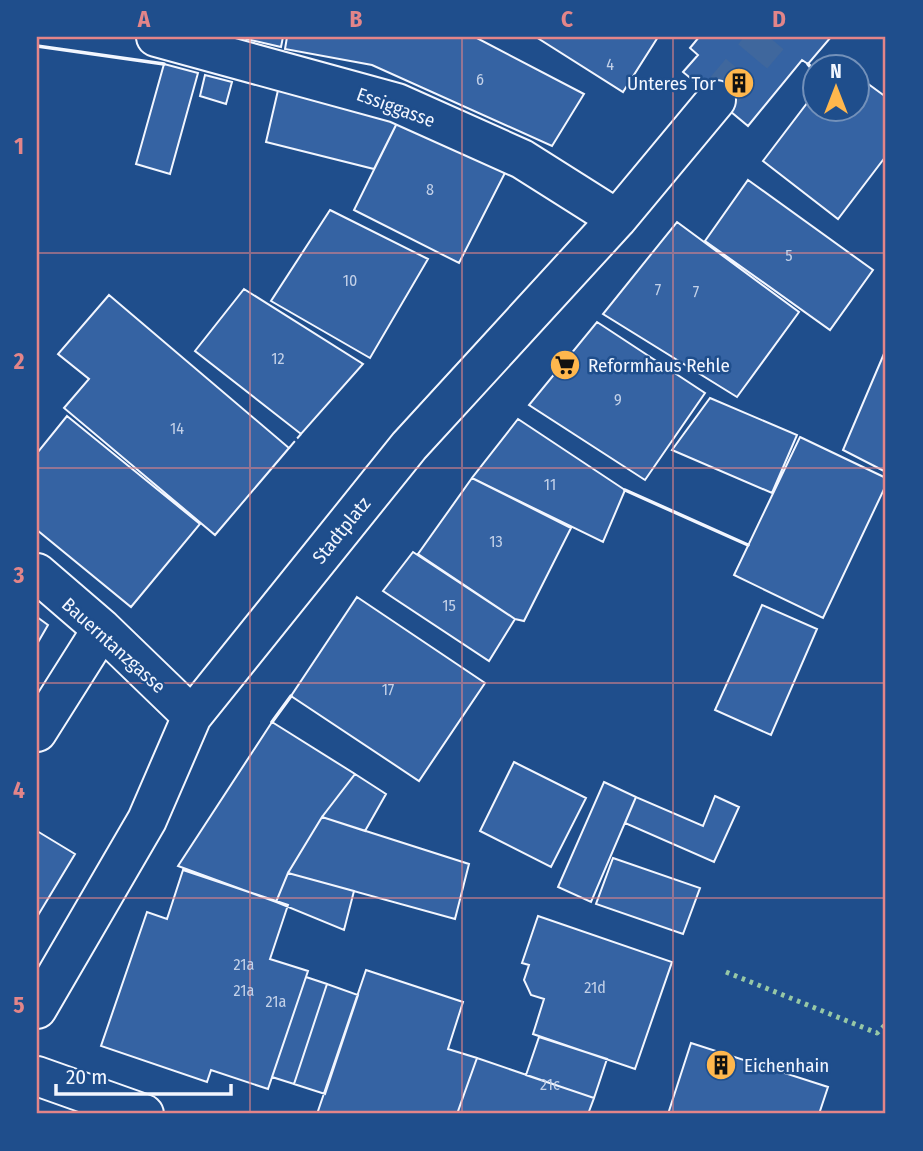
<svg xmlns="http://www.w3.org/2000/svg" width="923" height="1151" font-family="'Fira Sans Condensed',sans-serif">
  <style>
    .building { fill: #3563a3; stroke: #f2f6ff; stroke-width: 2 }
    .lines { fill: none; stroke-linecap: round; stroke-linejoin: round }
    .street-tunnel { stroke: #3f679d; stroke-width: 38; stroke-dasharray: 38 19; stroke-linecap: butt }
    .street-casing { stroke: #f2f6ff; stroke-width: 42 }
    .street { stroke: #1f4e8c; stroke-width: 38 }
    .hedge { stroke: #97c8a6; stroke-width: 5; stroke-dasharray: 3.5 5; stroke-linecap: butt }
    .fence { stroke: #f2f6ff; stroke-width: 2; stroke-dasharray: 9 3.5; stroke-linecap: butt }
    .wall { stroke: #f2f6ff; stroke-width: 3.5 }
    .grid { fill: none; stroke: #e38589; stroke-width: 2; stroke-opacity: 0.55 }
    .labels { text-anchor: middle; stroke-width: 5; stroke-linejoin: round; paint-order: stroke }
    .number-label { font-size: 16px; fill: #c3d1e8 }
    .poi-label { font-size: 19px; fill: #f2f6ff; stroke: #1f4e8c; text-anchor: start }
    .street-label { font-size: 19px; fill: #f2f6ff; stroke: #1f4e8c }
    .neatline { fill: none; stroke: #e38589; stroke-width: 2.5 }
    .grid-label { font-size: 23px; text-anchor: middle; font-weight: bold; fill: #e38589 }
  </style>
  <rect width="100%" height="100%" fill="#1f4e8c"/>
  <path class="building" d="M 238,37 L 283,37 L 281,47 Z
    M 287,37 L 475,37 L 584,94 L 552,146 L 372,65 L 285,49 Z
    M 536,37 L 658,37 L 623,92 Z
    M 699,37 L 831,37 L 808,64 L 802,60 L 748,126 L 683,72 L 698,55 L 690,48 Z
    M 164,64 L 198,73 L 170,174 L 136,164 Z
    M 205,75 L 232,82 L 226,104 L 200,96 Z
    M 856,75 L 886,97 L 886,156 L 838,219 L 763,161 L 814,94 L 814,108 L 856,108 Z
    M 279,86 L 401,115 L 374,169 L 266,142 Z
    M 401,115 L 508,167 L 459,263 L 354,210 Z
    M 748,180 L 873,270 L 830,330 L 705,241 Z
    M 330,210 L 428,259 L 370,358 L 271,301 Z
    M 677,222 L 799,312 L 737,397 L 603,314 Z
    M 244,289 L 363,364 L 301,434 L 195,351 Z
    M 109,295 L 289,448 L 215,535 L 64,408 L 89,379 L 58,354 Z
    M 597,322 L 705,393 L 645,480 L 529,405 Z
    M 886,349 L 886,472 L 843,450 Z
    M 710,398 L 797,435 L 772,493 L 672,450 Z
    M 67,416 L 200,524 L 131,607 L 37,530 L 37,453 Z
    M 518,419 L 625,490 L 603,542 L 472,478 Z
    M 800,437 L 886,478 L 886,485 L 823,618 L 734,575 Z
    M 472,478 L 571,528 L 524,621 L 515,619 L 418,554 Z
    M 413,552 L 515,619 L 489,661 L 383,591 Z
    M 357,597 L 485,683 L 419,781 L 291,696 Z
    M 762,605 L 817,629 L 771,735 L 715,710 Z
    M 37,617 L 48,625 L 37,644 Z
    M 272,722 L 355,774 L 322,817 L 288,873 L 276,902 L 178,866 Z
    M 514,762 L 586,798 L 551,867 L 480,831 Z
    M 355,774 L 386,794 L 365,831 L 322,817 Z
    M 604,782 L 636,797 L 591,902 L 558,887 Z
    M 715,796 L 739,807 L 714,862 L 625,823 L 636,797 L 703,826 Z
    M 322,817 L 469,864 L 455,919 L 288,873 Z
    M 37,831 L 75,854 L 37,917 Z
    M 613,858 L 700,888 L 683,934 L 596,904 Z
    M 183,870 L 288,905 L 270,959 L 308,971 L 268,1089 L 211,1070 L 207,1082 L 101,1046 L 147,912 L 167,919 Z
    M 288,873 L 354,891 L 344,930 L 276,902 Z
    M 538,916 L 672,962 L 635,1069 L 533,1034 L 544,999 L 531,995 L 524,980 L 529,965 L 522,963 Z
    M 366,970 L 463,1002 L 448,1049 L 477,1058 L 457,1114 L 317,1114 Z
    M 306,977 L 327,984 L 294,1084 L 272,1077 Z
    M 327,984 L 358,995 L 325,1094 L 294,1084 Z
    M 539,1037 L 607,1059 L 594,1098 L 526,1075 Z
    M 691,1043 L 828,1087 L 819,1114 L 668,1114 Z
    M 477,1058 L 594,1098 L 588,1114 L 457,1114 Z"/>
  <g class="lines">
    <path class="street-tunnel" d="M 716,100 L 769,37"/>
    <g class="street-casing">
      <path id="street" d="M 156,37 L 397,103 L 522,159 L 617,219
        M 37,573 L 102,629 L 192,716
        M 37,732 L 102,629
        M 37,1009 L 147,820 L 192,716 L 409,446 L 617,219 L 716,100
        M 37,1076 L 144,1114"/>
    </g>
    <use href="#street" class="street"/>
    <path class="hedge" d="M 726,972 L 877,1033 L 886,1024"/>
    <path class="fence" d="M 289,448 L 301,434"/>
    <path class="wall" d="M 37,46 L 164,64
      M 808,64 L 814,71
      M 625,490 L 748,545
      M 272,722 L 291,696"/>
  </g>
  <path class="grid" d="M 250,37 L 250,1114M 462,37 L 462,1114M 673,37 L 673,1114M 37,253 L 886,253M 37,468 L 886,468M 37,683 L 886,683M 37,898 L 886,898"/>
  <defs>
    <g id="building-disc" transform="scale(1.575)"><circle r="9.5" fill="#ffb74d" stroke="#1f4e8c"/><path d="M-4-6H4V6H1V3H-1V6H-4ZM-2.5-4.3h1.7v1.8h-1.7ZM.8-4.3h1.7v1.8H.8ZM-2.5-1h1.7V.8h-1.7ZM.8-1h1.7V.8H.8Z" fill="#111"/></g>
    <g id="supermarket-disc" transform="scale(1.575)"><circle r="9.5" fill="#ffb74d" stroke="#1f4e8c"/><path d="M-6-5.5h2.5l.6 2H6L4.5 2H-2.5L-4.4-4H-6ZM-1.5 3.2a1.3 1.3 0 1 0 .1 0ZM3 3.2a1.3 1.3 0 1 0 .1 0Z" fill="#111"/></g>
  </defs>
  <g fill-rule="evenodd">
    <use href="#building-disc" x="739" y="83"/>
    <use href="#supermarket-disc" x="565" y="365"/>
    <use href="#building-disc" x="721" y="1065"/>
  </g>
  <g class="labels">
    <g class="number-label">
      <text x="610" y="70">4</text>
      <text x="480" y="85">6</text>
      <text x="430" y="195">8</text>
      <text x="789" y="261">5</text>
      <text x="350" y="286">10</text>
      <text x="658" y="295">7</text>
      <text x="696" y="297">7</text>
      <text x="278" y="364">12</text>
      <text x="618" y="405">9</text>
      <text x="177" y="434">14</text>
      <text x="550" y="490">11</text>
      <text x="496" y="547">13</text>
      <text x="449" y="611">15</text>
      <text x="388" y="695">17</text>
      <text x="244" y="970">21a</text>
      <text x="595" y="993">21d</text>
      <text x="244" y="996">21a</text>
      <text x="276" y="1007">21a</text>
      <text x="550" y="1090">21c</text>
    </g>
    <g class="poi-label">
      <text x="716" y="90" text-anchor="end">Unteres Tor</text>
      <text x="588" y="372">Reformhaus Rehle</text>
      <text x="744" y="1072">Eichenhain</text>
    </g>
    <g class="street-label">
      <text transform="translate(396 107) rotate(20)" y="7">Essiggasse</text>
      <text transform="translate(341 530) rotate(-51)" y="7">Stadtplatz</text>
      <text transform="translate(114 645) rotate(42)" y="7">Bauerntanzgasse</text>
    </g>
  </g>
  <rect width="923" height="1151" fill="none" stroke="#1f4e8c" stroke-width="77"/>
  <g transform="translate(836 88)"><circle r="33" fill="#1f4e8c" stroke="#7391ba" stroke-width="2"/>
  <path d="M0-5L12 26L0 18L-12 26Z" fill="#ffb74d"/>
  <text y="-10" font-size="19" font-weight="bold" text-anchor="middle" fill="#f2f6ff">N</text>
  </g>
  <path d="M56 1084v10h175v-10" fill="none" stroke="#f2f6ff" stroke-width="3.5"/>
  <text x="66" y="1084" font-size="21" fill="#f2f6ff" stroke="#1f4e8c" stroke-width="5" paint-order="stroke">20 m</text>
  <rect x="38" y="38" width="846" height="1074" class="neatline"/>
  <g class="grid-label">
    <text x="144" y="27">A</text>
    <text x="356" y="27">B</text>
    <text x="567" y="27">C</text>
    <text x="779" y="27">D</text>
    <text x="19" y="154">1</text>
    <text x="19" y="369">2</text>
    <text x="19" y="583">3</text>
    <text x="19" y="798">4</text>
    <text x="19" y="1013">5</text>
  </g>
</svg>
